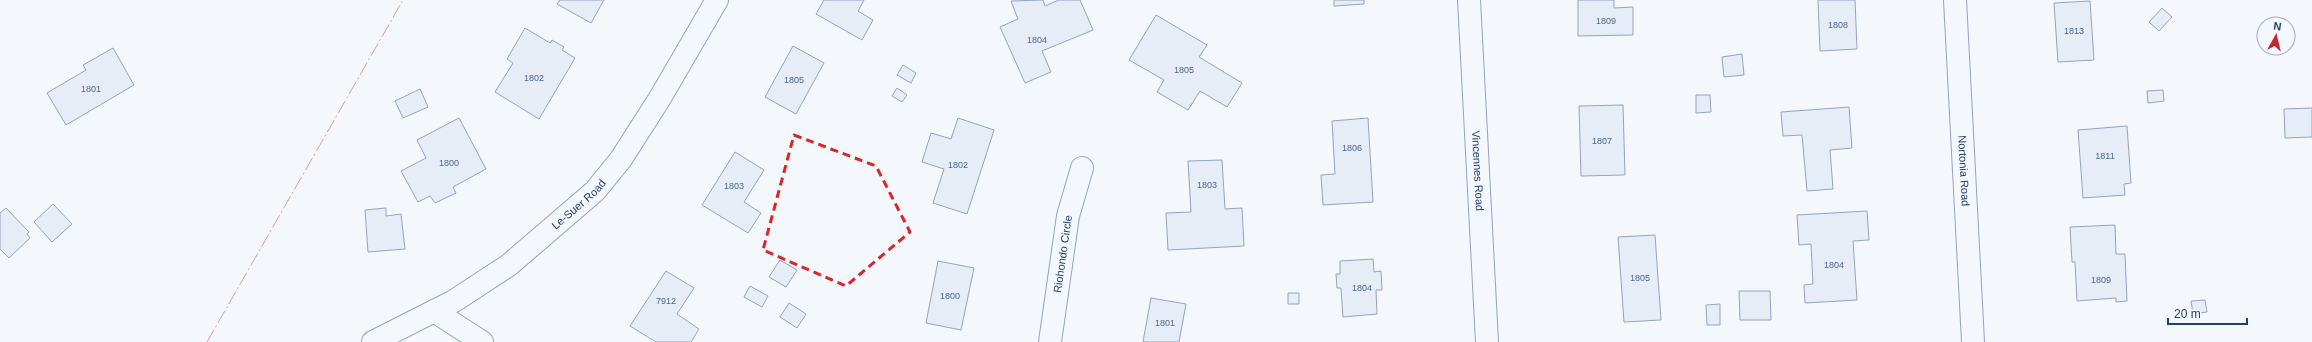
<svg xmlns="http://www.w3.org/2000/svg" width="2312" height="342" font-family="Arial,sans-serif">
  <style>
    .building { fill: #d5e0f0; stroke: #1d3f73 }
    .lines { fill: none; stroke-linecap: round; stroke-linejoin: round }
    .minor-casing { stroke: #1d3f73; stroke-width: 24 }
    .minor { stroke: #f4f7fb; stroke-width: 22 }
    .power { stroke: #c62828; stroke-width: 1; stroke-dasharray: 14 3 2 3; stroke-linecap: butt }
    .marked { fill: none; stroke: #d62828; stroke-width: 3; stroke-dasharray: 8 5; stroke-linejoin: round }
    .labels { text-anchor: middle; stroke-width: 3; stroke-linejoin: round; paint-order: stroke }
    .number-label { font-size: 9px; fill: #4b6792 }
    .street-label { font-size: 11px; fill: #1d3f73; stroke: #f4f7fb }
  </style>
  <rect width="100%" height="100%" fill="#f4f7fb"/>
  <path class="building" d="M 560,0 L 604,0 L 591,23 L 557,4 Z
    M 824,0 L 864,0 L 858,11 L 873,20 L 862,40 L 816,14 Z
    M 1043,0 L 1045,6 L 1059,0 L 1080,0 L 1093,30 L 1042,51 L 1051,72 L 1025,83 L 1000,27 L 1018,19 L 1011,1 Z
    M 1334,0 L 1364,0 L 1364,4 L 1334,6 Z
    M 1578,0 L 1614,0 L 1614,8 L 1633,7 L 1633,35 L 1578,36 Z
    M 1818,0 L 1855,0 L 1857,49 L 1820,51 Z
    M 2090,1 L 2094,60 L 2058,62 L 2054,3 Z
    M 2162,8 L 2172,17 L 2159,31 L 2149,22 Z
    M 1156,15 L 1207,45 L 1199,57 L 1242,83 L 1227,107 L 1200,91 L 1188,110 L 1157,92 L 1164,80 L 1129,60 Z
    M 525,28 L 550,43 L 552,40 L 564,47 L 562,50 L 575,58 L 539,119 L 495,92 L 513,63 L 507,59 Z
    M 793,46 L 824,63 L 796,114 L 765,97 Z
    M 113,48 L 134,85 L 66,125 L 47,93 L 86,70 L 83,65 Z
    M 1742,54 L 1744,75 L 1724,77 L 1722,57 Z
    M 903,65 L 916,73 L 911,83 L 897,75 Z
    M 897,88 L 907,95 L 902,102 L 892,96 Z
    M 420,89 L 428,107 L 403,118 L 395,101 Z
    M 2163,90 L 2164,101 L 2148,103 L 2147,91 Z
    M 1696,95 L 1710,95 L 1711,112 L 1696,113 Z
    M 1623,105 L 1625,175 L 1581,176 L 1579,106 Z
    M 1849,107 L 1852,148 L 1830,150 L 1833,189 L 1807,191 L 1802,135 L 1783,136 L 1781,112 Z
    M 2312,108 L 2312,137 L 2285,138 L 2284,109 Z
    M 459,118 L 486,169 L 453,187 L 456,193 L 435,203 L 430,196 L 418,202 L 401,171 L 426,158 L 417,140 Z
    M 958,118 L 994,130 L 967,214 L 933,203 L 944,169 L 922,162 L 931,133 L 951,139 Z
    M 1368,118 L 1373,202 L 1323,205 L 1321,175 L 1335,174 L 1332,121 Z
    M 2127,126 L 2131,183 L 2124,184 L 2125,195 L 2083,198 L 2078,130 Z
    M 735,152 L 764,170 L 744,202 L 761,213 L 748,233 L 702,205 Z
    M 1222,160 L 1225,209 L 1242,208 L 1244,246 L 1168,250 L 1166,213 L 1191,212 L 1188,161 Z
    M 53,204 L 72,224 L 52,242 L 34,222 Z
    M 6,208 L 29,232 L 27,234 L 30,238 L 9,258 L 0,249 L 0,213 Z
    M 386,208 L 386,216 L 401,214 L 405,249 L 368,252 L 365,210 Z
    M 1867,211 L 1869,240 L 1853,241 L 1857,300 L 1805,303 L 1804,285 L 1813,284 L 1811,244 L 1799,245 L 1797,215 Z
    M 2115,225 L 2116,254 L 2125,254 L 2127,301 L 2116,302 L 2116,298 L 2077,301 L 2075,262 L 2072,262 L 2070,227 Z
    M 1655,235 L 1661,320 L 1624,322 L 1618,237 Z
    M 1373,259 L 1374,272 L 1381,271 L 1382,290 L 1376,290 L 1377,314 L 1343,317 L 1341,288 L 1337,288 L 1336,274 L 1340,274 L 1340,261 Z
    M 780,260 L 797,270 L 786,287 L 769,277 Z
    M 938,261 L 974,268 L 961,330 L 926,323 Z
    M 666,271 L 694,288 L 677,314 L 699,329 L 691,342 L 656,342 L 630,326 Z
    M 750,286 L 768,296 L 762,307 L 744,297 Z
    M 1739,291 L 1770,291 L 1771,320 L 1740,320 Z
    M 1288,293 L 1299,293 L 1299,304 L 1288,304 Z
    M 1151,298 L 1186,304 L 1179,342 L 1143,342 Z
    M 2205,300 L 2207,312 L 2193,314 L 2191,301 Z
    M 789,303 L 806,314 L 797,328 L 780,317 Z
    M 1720,304 L 1720,325 L 1707,325 L 1706,305 Z"/>
  <g class="lines">
    <g class="minor-casing">
      <g id="minor">
        <path id="s1" d="M 1469,0 L 1487,342"/>
        <path id="s2" d="M 1955,0 L 1973,342"/>
        <path d="M 434,311 L 482,342"/>
        <path id="s3" d="M 373,342 L 454,301 L 509,265 L 595,191 L 621,159 L 660,98 L 717,0"/>
        <path id="s4" d="M 1050,342 L 1068,216 L 1082,168"/>
      </g>
    </g>
    <use href="#minor" class="minor"/>
    <path class="power" d="M 207,342 L 403,0"/>
  </g>
  <path d="M0 0H2312V342H0ZM 794,135 L 876,166 L 910,232 L 846,286 L 763,250 Z" fill="#f4f7fb" fill-opacity=".55" fill-rule="evenodd"/>
  <path class="marked" d="M 794,135 L 876,166 L 910,232 L 846,286 L 763,250 Z"/>
  <g class="labels">
    <g class="number-label">
      <text x="1606" y="24">1809</text>
      <text x="1838" y="28">1808</text>
      <text x="2074" y="34">1813</text>
      <text x="1037" y="43">1804</text>
      <text x="1184" y="73">1805</text>
      <text x="534" y="81">1802</text>
      <text x="794" y="83">1805</text>
      <text x="91" y="92">1801</text>
      <text x="1602" y="144">1807</text>
      <text x="1352" y="151">1806</text>
      <text x="2105" y="159">1811</text>
      <text x="449" y="166">1800</text>
      <text x="958" y="168">1802</text>
      <text x="1207" y="188">1803</text>
      <text x="734" y="189">1803</text>
      <text x="1834" y="268">1804</text>
      <text x="1640" y="281">1805</text>
      <text x="2101" y="283">1809</text>
      <text x="1362" y="291">1804</text>
      <text x="950" y="299">1800</text>
      <text x="666" y="304">7912</text>
      <text x="1165" y="326">1801</text>
    </g>
    <g class="street-label">
      <text dy="4" stroke="none"><textPath href="#s1" startOffset="171">Vincennes Road</textPath></text>
      <text dy="4" stroke="none"><textPath href="#s2" startOffset="171">Nortonia Road</textPath></text>
      <text dy="4" stroke="none"><textPath href="#s3" startOffset="249">Le-Suer Road</textPath></text>
      <text dy="4" stroke="none"><textPath href="#s4" startOffset="89">Riohondo Circle</textPath></text>
    </g>
  </g>
  <g transform="translate(2276 36) rotate(8)"><circle r="19" fill="#f4f7fb" stroke="#9eadc5"/>
  <path d="M0-3L7 15L0 10L-7 15Z" fill="#c62828"/>
  <text y="-6" font-size="11" font-weight="bold" text-anchor="middle" fill="#1d3f73">N</text>
  </g>
  <path d="M2168 318v6h79v-6" fill="none" stroke="#1d3f73" stroke-width="2"/>
  <text x="2174" y="318" font-size="12" fill="#1d3f73" stroke="#f4f7fb" stroke-width="3" paint-order="stroke">20 m</text>
</svg>
